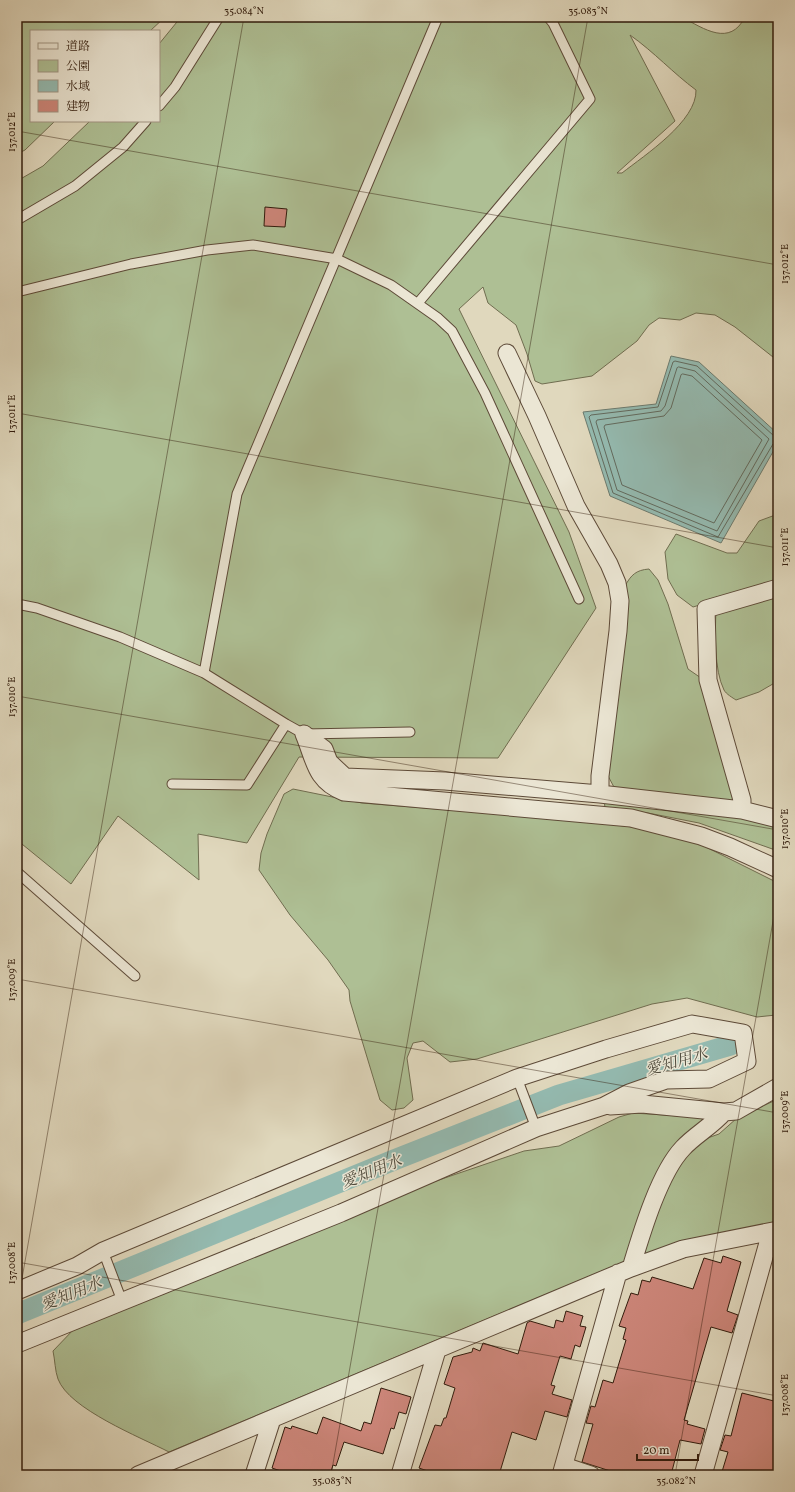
<svg xmlns="http://www.w3.org/2000/svg" width="795" height="1492" font-family="Vollkorn,'Noto Serif JP',serif">
  <style>
    .green { fill: #aebf94; stroke: #706d50; fill-rule: evenodd }
    .water { fill: #94bab0; stroke: #6c7a6e }
    .lines { fill: none; stroke-linecap: round; stroke-linejoin: round }
    .shore { stroke: #626a5e; stroke-width: 1 }
    .canal { stroke: #94bab0; stroke-width: 21 }
    .building { fill: #cd867a; stroke: #311b0c }
    .lane-casing { stroke: #5d4a38; stroke-width: 11 }
    .street-casing { stroke: #5d4a38; stroke-width: 19 }
    .lane { stroke: #ebe6d4; stroke-width: 9 }
    .street { stroke: #ebe6d4; stroke-width: 17 }
    .ticks { fill: none; stroke: #311b0c; stroke-width: 1; stroke-opacity: 0.45 }
    .labels { text-anchor: middle; stroke-width: 3; stroke-linejoin: round; paint-order: stroke }
    .water-label { font-size: 16px; font-style: italic; fill: #4f4b3d; stroke: #ebe6d4 }
    .neatline { fill: none; stroke: #311b0c; stroke-width: 1.5 }
    .ticks-label { font-size: 10px; text-anchor: middle; fill: #311b0c }
  </style>
  <rect width="100%" height="100%" fill="#e0d8bd"/>
  <filter id="stains"><feTurbulence type="fractalNoise" baseFrequency=".005" numOctaves="4"/><feColorMatrix values="0 0 0 0 .2 0 0 0 0 .09 0 0 0 0 .02 0 0 0 .5 -.17"/></filter>
  <radialGradient id="worn" r=".72"><stop offset=".6" stop-color="#630" stop-opacity="0"/><stop offset="1" stop-color="#630" stop-opacity=".3"/></radialGradient>
  <path class="green" d="M 17,17 L 165,17 L 150,31 L 31,31 L 31,121 L 55,121 L 25,150 L 17,154 Z
    M 181,17 L 682,17 C 704,29 730,47 745,17 L 778,17 L 778,361 L 735,327 L 715,315 L 696,313 L 680,320 L 659,318 L 649,325 L 637,341 L 592,376 L 542,384 L 535,381 L 527,354 L 516,325 L 488,303 L 483,287 L 459,309 L 569,532 L 596,608 L 498,758 L 299,757 L 247,843 L 198,834 L 199,880 L 118,816 L 71,884 L 17,840 L 17,181 L 43,166 L 90,121 L 159,121 L 159,44 ZM 630,35 C 654,52 673,73 696,90 C 697,121 645,155 622,173 L 617,173 L 675,121 Z
    M 778,514 L 778,582 L 693,607 L 677,595 L 668,579 L 665,552 L 676,534 L 727,553 L 737,553 L 759,521 Z
    M 649,569 L 658,580 L 668,604 L 688,669 L 701,678 L 734,801 L 615,789 L 607,774 L 625,586 C 631,575 636,570 649,569 Z
    M 778,591 L 778,681 L 759,692 L 736,700 C 733,698 726,694 724,690 C 714,670 715,633 716,610 Z
    M 293,789 L 362,803 L 575,820 L 632,827 L 674,835 L 702,845 L 778,883 L 778,1012 L 776,1015 L 757,1017 L 687,998 L 652,1004 L 477,1059 L 450,1062 L 423,1041 L 413,1043 L 407,1058 L 413,1100 L 404,1108 L 392,1110 L 380,1100 L 350,1001 L 349,990 L 328,960 L 290,915 L 259,870 L 261,853 L 267,834 L 284,794 Z
    M 604,799 L 778,822 L 778,851 L 699,823 L 648,813 L 608,809 L 605,808 Z
    M 778,1099 L 778,1223 L 686,1240 L 640,1256 L 673,1172 L 699,1141 L 719,1134 L 737,1118 Z
    M 633,1113 L 711,1118 L 695,1131 L 628,1260 L 169,1452 C 140,1437 69,1409 58,1379 C 55,1371 55,1360 53,1351 L 75,1328 L 427,1184 L 524,1151 L 559,1146 L 619,1117 Z"/>
  <path class="water" d="M 671,356 L 699,362 L 778,434 L 778,443 L 721,543 L 610,496 L 583,412 L 656,404 Z"/>
  <g class="lines">
    <path class="shore" d="M 679,367 L 695,371 L 769,439 L 717,531 L 617,490 L 596,422 L 597,420 L 661,411 L 665,406 L 677,368 Z
      M 683,374 L 692,376 L 762,440 L 714,523 L 622,485 L 604,427 L 605,425 L 664,416 L 671,408 L 681,375 Z
      M 778,437 L 774,436 L 697,366 L 675,361 L 673,362 L 658,407 L 591,415 L 589,417 L 613,493 L 718,537 L 773,444 L 778,442"/>
    <path class="canal" d="M 17,1314 L 394,1160 L 559,1095 L 731,1045"/>
  </g>
  <path class="building" d="M 265,207 L 287,209 L 285,227 L 264,226 Z
    M 723,1256 L 741,1262 L 727,1311 L 738,1315 L 732,1333 L 711,1327 L 684,1420 L 688,1421 L 687,1424 L 705,1429 L 701,1444 L 680,1440 L 671,1475 L 623,1475 L 582,1462 L 593,1424 L 586,1423 L 591,1406 L 595,1407 L 603,1380 L 613,1383 L 626,1340 L 623,1339 L 626,1328 L 619,1326 L 631,1293 L 638,1295 L 642,1280 L 650,1282 L 652,1277 L 693,1289 L 704,1258 L 721,1263 Z
    M 566,1311 L 583,1316 L 580,1326 L 586,1327 L 580,1347 L 575,1345 L 571,1359 L 560,1356 L 551,1385 L 555,1386 L 552,1394 L 572,1400 L 567,1417 L 545,1411 L 536,1440 L 512,1432 L 499,1475 L 439,1475 L 419,1468 L 435,1425 L 441,1426 L 444,1418 L 446,1418 L 455,1388 L 444,1384 L 453,1357 L 472,1352 L 473,1348 L 480,1351 L 483,1343 L 518,1354 L 527,1323 L 530,1321 L 554,1328 L 556,1320 L 563,1322 Z
    M 381,1388 L 411,1397 L 406,1414 L 399,1412 L 394,1429 L 391,1428 L 383,1454 L 344,1442 L 336,1466 L 333,1465 L 330,1475 L 292,1475 L 272,1468 L 285,1427 L 291,1429 L 292,1426 L 317,1434 L 323,1417 L 361,1431 L 364,1422 L 371,1424 Z
    M 742,1393 L 778,1402 L 778,1475 L 721,1475 L 728,1452 L 720,1450 L 725,1435 L 731,1436 Z"/>
  <g class="lines">
    <g class="lane-casing">
      <path id="lane" d="M 159,106 L 175,87 L 219,17
        M 17,220 L 75,186 L 123,147 L 146,121
        M 17,292 L 131,264 L 207,250 L 253,245 L 337,259 L 391,285 L 438,318 L 452,331 L 485,393 L 579,599
        M 418,303 L 590,99 L 553,23 L 548,17
        M 17,604 L 37,608 L 120,637 L 204,673
        M 286,724 L 304,734 L 410,732
        M 172,784 L 247,785 L 286,724 L 204,673 L 237,494 L 438,17
        M 17,872 L 135,976
        M 517,1078 L 536,1128
        M 103,1251 L 122,1301"/>
    </g>
    <g class="street-casing">
      <path id="street" d="M 507,353 L 537,416 L 576,506 L 609,564 L 617,583 L 620,601 L 618,631 L 600,776 L 600,794
        M 304,734 C 315,760 315,781 344,792 L 631,818 L 701,836 L 730,847 L 778,869
        M 304,734 L 324,749 L 329,762 L 345,777 L 445,781 L 600,794 L 742,810 L 778,819
        M 742,810 L 742,800 L 708,680 L 706,609 L 778,588
        M 610,1106 L 642,1104 L 724,1112
        M 631,1268 C 641,1235 659,1173 683,1148 C 695,1135 712,1126 724,1112 L 736,1111 L 778,1087
        M 17,1291 L 77,1266 L 103,1251 L 517,1078 L 606,1049 L 692,1024 L 743,1033 L 747,1061 L 709,1079 L 666,1080 L 629,1093 L 604,1106 L 536,1128 L 341,1213 L 17,1344
        M 564,1466 L 591,1475
        M 138,1475 L 631,1268 L 683,1249 L 778,1230
        M 254,1475 L 272,1419
        M 400,1475 L 437,1350
        M 561,1475 L 618,1273
        M 703,1475 L 771,1232"/>
    </g>
    <use href="#lane" class="lane"/>
    <use href="#street" class="street"/>
  </g>
  <path class="ticks" d="M 17,131 L 778,265M 17,413 L 778,548M 17,696 L 778,830M 17,979 L 778,1113M 17,1262 L 778,1396M 17,1307 L 244,17M 331,1475 L 588,17M 675,1475 L 778,893"/>
  <g class="labels">
    <g class="water-label">
      <text transform="translate(676 1061) rotate(-16)" y="6">愛知用水</text>
      <text transform="translate(371 1171) rotate(-22)" y="6">愛知用水</text>
      <text transform="translate(71 1293) rotate(-22)" y="6">愛知用水</text>
    </g>
  </g>
  <rect width="795" height="1492" fill="none" stroke="#e0d8bd" stroke-width="44"/>
  <rect x="30" y="30" width="130" height="92" fill="#ebe6d4" stroke="#a19584"/>
  <rect x="38" y="43" width="20" height="6" fill="#ebe6d4" stroke="#a19584"/>
  <text x="66" y="50" font-size="12" fill="#311b0c">道路</text>
  <rect x="38" y="60" width="20" height="12" fill="#aebf94" stroke="#a19584"/>
  <text x="66" y="70" font-size="12" fill="#311b0c">公園</text>
  <rect x="38" y="80" width="20" height="12" fill="#94bab0" stroke="#a19584"/>
  <text x="66" y="90" font-size="12" fill="#311b0c">水域</text>
  <rect x="38" y="100" width="20" height="12" fill="#cd867a" stroke="#a19584"/>
  <text x="66" y="110" font-size="12" fill="#311b0c">建物</text>
  <path d="M637 1454v6h61v-6" fill="none" stroke="#311b0c" stroke-width="2"/>
  <text x="643" y="1454" font-size="12" fill="#311b0c" stroke="#ebe6d4" stroke-width="3" paint-order="stroke">20 m</text>
  <rect x="22" y="22" width="751" height="1448" class="neatline"/>
  <g class="ticks-label">
    <text x="244" y="14">35.084°N</text>
    <text x="588" y="14">35.083°N</text>
    <text transform="translate(11 132) rotate(-90)" y="4">137.012°E</text>
    <text transform="translate(784 264) rotate(-90)" y="4">137.012°E</text>
    <text transform="translate(11 414) rotate(-90)" y="4">137.011°E</text>
    <text transform="translate(784 547) rotate(-90)" y="4">137.011°E</text>
    <text transform="translate(11 697) rotate(-90)" y="4">137.010°E</text>
    <text transform="translate(784 829) rotate(-90)" y="4">137.010°E</text>
    <text transform="translate(11 980) rotate(-90)" y="4">137.009°E</text>
    <text transform="translate(784 1112) rotate(-90)" y="4">137.009°E</text>
    <text transform="translate(11 1263) rotate(-90)" y="4">137.008°E</text>
    <text transform="translate(784 1395) rotate(-90)" y="4">137.008°E</text>
    <text x="332" y="1484">35.083°N</text>
    <text x="676" y="1484">35.082°N</text>
  </g>
  <rect width="100%" height="100%" filter="url(#stains)"/>
  <rect width="100%" height="100%" fill="url(#worn)"/>
</svg>
